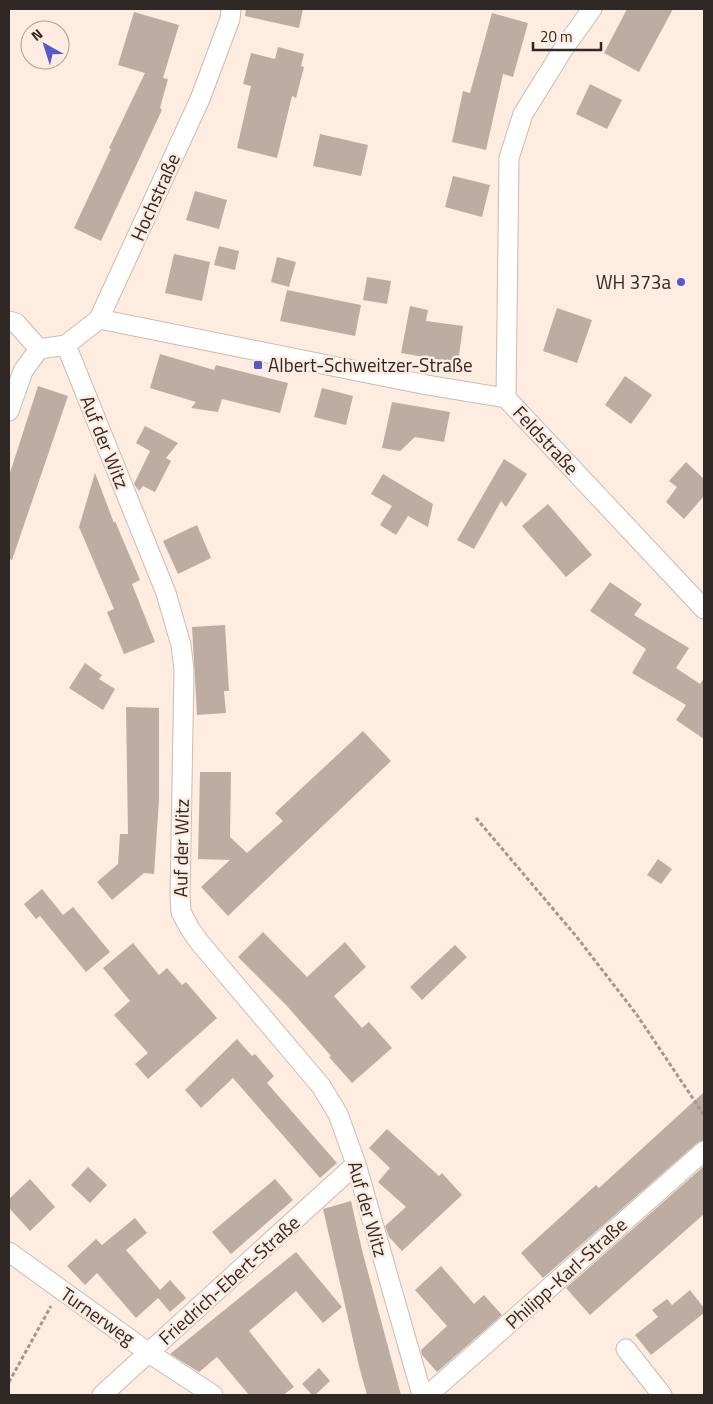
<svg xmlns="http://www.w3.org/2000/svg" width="713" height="1404" font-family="'Titillium Web',sans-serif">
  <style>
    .building { fill: #bcaca2 }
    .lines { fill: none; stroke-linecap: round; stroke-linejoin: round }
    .street-casing { stroke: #cbbbb0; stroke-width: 21 }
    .path { stroke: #a3968e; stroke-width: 3; stroke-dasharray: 4 2.5; stroke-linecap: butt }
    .street { stroke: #fff; stroke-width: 19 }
    .poi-dot { fill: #5459d0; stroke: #feece1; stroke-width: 2 }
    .labels { text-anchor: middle; stroke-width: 5; stroke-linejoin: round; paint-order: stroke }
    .street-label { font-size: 19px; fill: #2f2824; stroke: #feece1 }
    .poi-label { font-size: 19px; fill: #2f2824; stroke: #feece1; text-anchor: end }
  </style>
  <rect width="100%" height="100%" fill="#feece1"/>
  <path class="building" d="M 246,9 L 303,9 L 299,28 L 245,16 Z
    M 627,9 L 673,9 L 639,72 L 604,53 Z
    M 134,12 L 179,25 L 163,78 L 168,79 L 160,108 L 162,110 L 101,241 L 74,228 L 111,149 L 109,148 L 145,73 L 118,65 Z
    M 492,13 L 528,23 L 513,77 L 503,74 L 486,150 L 452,142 L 463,91 L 470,93 Z
    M 278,47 L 304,54 L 301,66 L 304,67 L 296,98 L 292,96 L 277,158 L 237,148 L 251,86 L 243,84 L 251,53 L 275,59 Z
    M 590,84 L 622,100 L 607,129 L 576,114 Z
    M 320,134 L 368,145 L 361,176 L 313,166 Z
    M 453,176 L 490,185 L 482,217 L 445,207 Z
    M 195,191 L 227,200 L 219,229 L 186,220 Z
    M 219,246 L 239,251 L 235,270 L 214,265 Z
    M 174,254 L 210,262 L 202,301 L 165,293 Z
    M 277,257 L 296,262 L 289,287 L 271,282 Z
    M 367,277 L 391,281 L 387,304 L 363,300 Z
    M 287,290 L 361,305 L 355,336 L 280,321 Z
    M 410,306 L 428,310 L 426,321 L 463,326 L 458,363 L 401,353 Z
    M 557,308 L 592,320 L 577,363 L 543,351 Z
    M 160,354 L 214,370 L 216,365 L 288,383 L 280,413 L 222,399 L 218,412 L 191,408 L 196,402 L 150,388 Z
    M 625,376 L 652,395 L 631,424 L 605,405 Z
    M 38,386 L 68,396 L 12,560 L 9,559 L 9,476 Z
    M 322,388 L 353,396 L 346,425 L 314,417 Z
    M 392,402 L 450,412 L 444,442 L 415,437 L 400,451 L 382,448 Z
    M 145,426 L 178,443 L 166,458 L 171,461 L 155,492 L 143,486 L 139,491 L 134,484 L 150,451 L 136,443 Z
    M 504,459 L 527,474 L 506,507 L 501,501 L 474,549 L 457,540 Z
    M 686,462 L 704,479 L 704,496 L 684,519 L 666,502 L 677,487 L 669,481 Z
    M 95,473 L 114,523 L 115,521 L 140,580 L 132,584 L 155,642 L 124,654 L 107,612 L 114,609 L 79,527 Z
    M 383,474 L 433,504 L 428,527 L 408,516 L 396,535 L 380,525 L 392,506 L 371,494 Z
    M 548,504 L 592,555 L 566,577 L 522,526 Z
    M 197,525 L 211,558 L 178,574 L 163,541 Z
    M 610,582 L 642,604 L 634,615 L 689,648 L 676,668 L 700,684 L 704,678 L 704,739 L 676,720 L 686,705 L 632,673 L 646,649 L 590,611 Z
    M 225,625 L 229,691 L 224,691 L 226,713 L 197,715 L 192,627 Z
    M 85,663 L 102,675 L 99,679 L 115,689 L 103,710 L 69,688 Z
    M 126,707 L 159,708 L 159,800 L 154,874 L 144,873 L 112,900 L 97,882 L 118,864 L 120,834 L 128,834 Z
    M 363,731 L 391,761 L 228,916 L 201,887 L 230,860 L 198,859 L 200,772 L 231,772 L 230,837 L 247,853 L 283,821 L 275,813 Z
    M 658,859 L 672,869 L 661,884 L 647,875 Z
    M 42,889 L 63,915 L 73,907 L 110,952 L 86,972 L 40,916 L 36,919 L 24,904 Z
    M 263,932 L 307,977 L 345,942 L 366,967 L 334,996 L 362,1028 L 369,1022 L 392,1048 L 352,1083 L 329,1057 L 331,1056 L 287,1006 L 238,957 Z
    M 133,943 L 159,975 L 167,968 L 182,985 L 186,982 L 217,1018 L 148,1079 L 135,1064 L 148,1053 L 114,1015 L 130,1001 L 103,968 Z
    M 455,945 L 467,957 L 422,1000 L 410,987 Z
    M 237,1039 L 252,1056 L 255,1054 L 274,1076 L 267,1083 L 337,1163 L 320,1178 L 233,1078 L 201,1108 L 185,1090 Z
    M 704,1092 L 704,1140 L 697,1143 L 543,1278 L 521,1253 L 596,1185 L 599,1188 Z
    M 387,1129 L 439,1176 L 442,1173 L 462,1195 L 402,1251 L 389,1237 L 385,1226 L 406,1207 L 378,1182 L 390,1168 L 369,1148 Z
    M 704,1166 L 704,1214 L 590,1315 L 566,1288 Z
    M 88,1167 L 107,1185 L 90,1203 L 71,1185 Z
    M 30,1179 L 55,1207 L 30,1231 L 9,1208 L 9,1199 Z
    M 275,1179 L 293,1200 L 231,1254 L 212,1232 Z
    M 351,1201 L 362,1250 L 401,1395 L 367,1395 L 359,1366 L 323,1209 Z
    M 135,1218 L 147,1233 L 126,1250 L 160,1290 L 170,1280 L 186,1298 L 170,1312 L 158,1298 L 136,1318 L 97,1273 L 85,1285 L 67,1266 L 96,1239 L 102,1245 Z
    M 296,1252 L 342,1307 L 323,1323 L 296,1291 L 249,1331 L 294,1387 L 283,1395 L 249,1395 L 217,1357 L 199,1372 L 170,1354 Z
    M 441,1266 L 474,1304 L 484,1295 L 502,1315 L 437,1372 L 422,1355 L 421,1350 L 447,1326 L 415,1290 Z
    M 690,1290 L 704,1308 L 704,1313 L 651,1355 L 635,1335 L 658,1317 L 652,1310 L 667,1299 L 672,1305 Z
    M 319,1368 L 330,1381 L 315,1395 L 312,1395 L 302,1384 Z"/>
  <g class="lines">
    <g class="street-casing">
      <path id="street" d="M 99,319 L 427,385 L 506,398 L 704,609
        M 9,321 L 16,323 L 39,349
        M 66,345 L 166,593 L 181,645 L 184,670 L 180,896 L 181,912 L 190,929 L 200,943 L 321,1086 L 338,1114 L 356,1164 L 422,1395
        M 506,398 L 509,158 L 523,114 L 564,48 L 592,9
        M 9,411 L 23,371 L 39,349 L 66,345 L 99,319 L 200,99 L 230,19 L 231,9
        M 9,1252 L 149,1353 L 213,1395
        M 626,1349 L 662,1395
        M 102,1395 L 356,1164
        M 428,1395 L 704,1151"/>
    </g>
    <path class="path" d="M 476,818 L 576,936 L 637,1015 L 704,1115
      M 9,1382 L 51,1306"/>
    <use href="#street" class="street"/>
  </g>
  <g class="poi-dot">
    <circle cx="681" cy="282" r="5"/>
    <rect x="253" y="360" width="10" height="10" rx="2.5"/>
  </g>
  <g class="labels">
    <g class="street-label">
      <text transform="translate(155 197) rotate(-66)" y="7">Hochstraße</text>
      <text transform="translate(546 440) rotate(47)" y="7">Feldstraße</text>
      <text transform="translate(105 442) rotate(68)" y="7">Auf der Witz</text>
      <text transform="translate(181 848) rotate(-89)" y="7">Auf der Witz</text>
      <text transform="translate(368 1209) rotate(74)" y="7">Auf der Witz</text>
      <text transform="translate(566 1273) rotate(-42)" y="7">Philipp-Karl-Straße</text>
      <text transform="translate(229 1280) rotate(-42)" y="7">Friedrich-Ebert-Straße</text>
      <text transform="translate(98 1316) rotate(35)" y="7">Turnerweg</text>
    </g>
    <g class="poi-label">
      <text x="671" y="289">WH 373a</text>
      <text x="268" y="372" text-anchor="start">Albert-Schweitzer-Straße</text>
    </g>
  </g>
  <rect width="713" height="1404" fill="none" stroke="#2f2824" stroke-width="20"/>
  <g transform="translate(45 45) rotate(321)"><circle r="24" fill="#feece1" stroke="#ab9e95"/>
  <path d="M0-4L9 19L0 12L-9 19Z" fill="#5459d0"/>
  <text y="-8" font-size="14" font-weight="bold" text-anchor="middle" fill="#2f2824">N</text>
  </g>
  <path d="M533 42v8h68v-8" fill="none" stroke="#2f2824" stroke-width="2.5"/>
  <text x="540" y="42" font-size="15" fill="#2f2824" stroke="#feece1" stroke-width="4" paint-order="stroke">20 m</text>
</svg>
